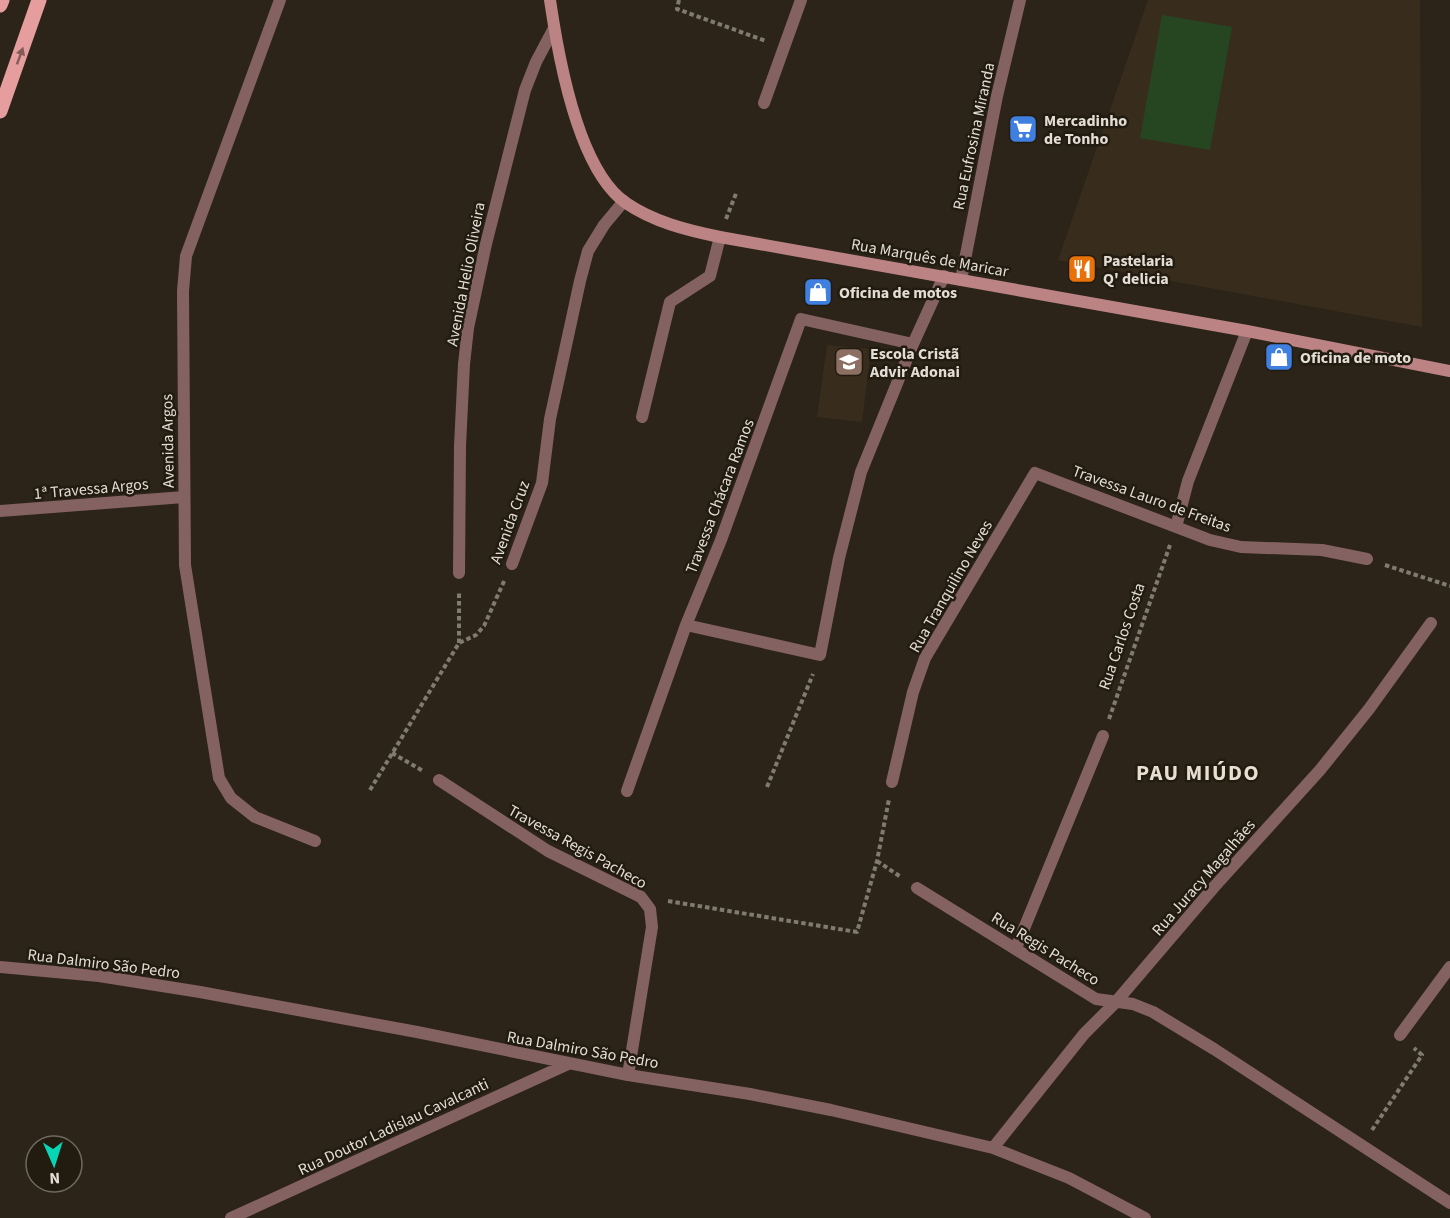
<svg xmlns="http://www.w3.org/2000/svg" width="1450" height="1218" font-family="'Source Sans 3',sans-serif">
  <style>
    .built { fill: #382d1c }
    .green { fill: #264622 }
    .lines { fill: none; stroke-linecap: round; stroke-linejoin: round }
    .path { stroke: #807a70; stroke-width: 4; stroke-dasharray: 4.5 3; stroke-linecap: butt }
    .lane { stroke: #856262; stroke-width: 12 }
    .street { stroke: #856262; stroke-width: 12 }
    .secondary { stroke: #bc8384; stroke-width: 12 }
    .primary { stroke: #e69d9e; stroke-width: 15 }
    .oneway { fill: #845c57 }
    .labels { text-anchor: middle; stroke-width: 5; stroke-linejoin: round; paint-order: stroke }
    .poi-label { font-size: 16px; font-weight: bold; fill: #e2ddd5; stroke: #221b10; text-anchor: start }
    .street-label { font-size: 16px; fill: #e2ddd5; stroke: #221b10 }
    .district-label { font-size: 22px; font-weight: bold; letter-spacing: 1.5px; fill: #e9dfd1; stroke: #221b10 }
  </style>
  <rect width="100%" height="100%" fill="#2c2419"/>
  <path class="built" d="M 1148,0 L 1420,0 L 1422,327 L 1058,260 Z
    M 827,345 L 871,349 L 862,422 L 817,417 Z"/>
  <path class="green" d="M 1162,15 L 1232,27 L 1210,150 L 1140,138 Z"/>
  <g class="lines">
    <path class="path" d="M 679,0 L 677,9 L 766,41
      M 726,219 L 737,191
      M 1385,565 L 1450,586
      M 459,643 L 459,592
      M 1109,719 L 1170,545
      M 392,753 L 423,771
      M 767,787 L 813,674
      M 370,790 L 459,643 L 476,635 L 484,626 L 505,579
      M 877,861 L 901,877
      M 668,901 L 857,932 L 877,861 L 889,799
      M 1372,1130 L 1422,1055 L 1414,1048"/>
    <path class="lane" d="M 642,417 L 670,302 L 710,276 L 720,237
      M 1400,1035 L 1450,967"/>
    <path class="street" d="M 280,0 L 186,256 L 183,291 L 185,565 L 219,778 L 231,798 L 255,817 L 315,841
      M 764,103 L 801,0
      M 961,280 L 997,96 L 1020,0
      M 0,511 L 184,497
      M 1176,527 L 1188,481 L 1247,331
      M 512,564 L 542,483 L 550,419 L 580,281 L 588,251 L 604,225 L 624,201
      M 459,573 L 460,446 L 464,364 L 468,328 L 486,244 L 525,90 L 536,62 L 554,28
      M 686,625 L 820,655 L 839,558 L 861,472 L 913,344 L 944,276
      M 439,780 L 548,851 L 641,897 L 650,909 L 652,927 L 628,1075
      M 892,782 L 913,692 L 925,658 L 1035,473 L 1210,540 L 1241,547 L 1322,550 L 1367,559
      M 627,791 L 686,625 L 721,540 L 801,319 L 913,344
      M 917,888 L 1096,999 L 1133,1004 L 1153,1012 L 1214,1049 L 1450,1203
      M 1016,948 L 1103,736
      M 0,967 L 99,976 L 200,992 L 417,1032 L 628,1075 L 750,1094 L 831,1110 L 993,1148 L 1069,1178 L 1145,1218
      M 993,1148 L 1084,1034 L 1115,1003 L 1214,887 L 1320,770 L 1369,709 L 1431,623
      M 231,1218 L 568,1064"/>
    <path class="secondary" d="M 550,0 C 558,55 578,170 626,203 C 654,222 686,230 720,237 L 1247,331 L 1450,371"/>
    <path class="primary" d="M 0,5 L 2,0
      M 0,111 L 39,0"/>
  </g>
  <defs><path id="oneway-solid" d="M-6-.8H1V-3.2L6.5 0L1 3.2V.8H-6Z" transform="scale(1.5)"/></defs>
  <use class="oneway" href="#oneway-solid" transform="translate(20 56) rotate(-70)"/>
  <defs>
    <g id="supermarket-square" transform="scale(1.5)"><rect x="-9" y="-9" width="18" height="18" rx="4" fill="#3f7fe0" stroke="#221b10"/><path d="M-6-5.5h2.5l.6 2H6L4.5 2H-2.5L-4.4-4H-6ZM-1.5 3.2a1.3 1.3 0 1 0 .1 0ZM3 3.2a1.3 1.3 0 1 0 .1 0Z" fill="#fff"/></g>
    <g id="restaurant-square" transform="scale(1.5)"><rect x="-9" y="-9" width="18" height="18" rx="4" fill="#e8710a" stroke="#221b10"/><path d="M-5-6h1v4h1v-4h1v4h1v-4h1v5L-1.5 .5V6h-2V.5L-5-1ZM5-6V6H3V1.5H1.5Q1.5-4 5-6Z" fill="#fff"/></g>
    <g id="shop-square" transform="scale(1.5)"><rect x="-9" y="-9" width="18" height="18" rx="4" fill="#3f7fe0" stroke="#221b10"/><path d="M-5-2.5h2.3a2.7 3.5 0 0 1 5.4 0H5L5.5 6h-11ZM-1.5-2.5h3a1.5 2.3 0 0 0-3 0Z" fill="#fff"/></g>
    <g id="school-square" transform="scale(1.5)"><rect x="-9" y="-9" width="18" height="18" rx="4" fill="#8d6e63" stroke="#221b10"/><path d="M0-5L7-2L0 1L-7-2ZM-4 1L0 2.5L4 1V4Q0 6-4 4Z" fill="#fff"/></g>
  </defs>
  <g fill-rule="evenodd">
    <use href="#supermarket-square" x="1023" y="129"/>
    <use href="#restaurant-square" x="1082" y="269"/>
    <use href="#shop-square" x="818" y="292"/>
    <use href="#shop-square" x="1279" y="357"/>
    <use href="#school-square" x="849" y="362"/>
  </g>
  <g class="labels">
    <g class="poi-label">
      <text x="1044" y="126">Mercadinho<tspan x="1044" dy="18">de Tonho</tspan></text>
      <text x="1103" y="266">Pastelaria<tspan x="1103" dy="18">Q' delicia</tspan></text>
      <text x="839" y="298">Oficina de motos</text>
      <text x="870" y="359">Escola Cristã<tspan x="870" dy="18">Advir Adonai</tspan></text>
      <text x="1300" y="363">Oficina de moto</text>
    </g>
    <g class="street-label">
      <text transform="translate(973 136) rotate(-78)" y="6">Rua Eufrosina Miranda</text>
      <text transform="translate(930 257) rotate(10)" y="6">Rua Marquês de Maricar</text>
      <text transform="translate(465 274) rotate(-79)" y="6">Avenida Helio Oliveira</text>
      <text transform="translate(167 441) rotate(-91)" y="6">Avenida Argos</text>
      <text transform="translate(91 488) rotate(-5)" y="6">1ᵃ Travessa Argos</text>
      <text transform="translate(719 496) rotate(-69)" y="6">Travessa Chácara Ramos</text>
      <text transform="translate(1152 498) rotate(20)" y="6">Travessa Lauro de Freitas</text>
      <text transform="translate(509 522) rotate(-70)" y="6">Avenida Cruz</text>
      <text transform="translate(950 586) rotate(-60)" y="6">Rua Tranquilino Neves</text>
      <text transform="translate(1121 636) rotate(-71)" y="6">Rua Carlos Costa</text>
      <text transform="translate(578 846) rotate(29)" y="6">Travessa Regis Pacheco</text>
      <text transform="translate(1203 877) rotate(-49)" y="6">Rua Juracy Magalhães</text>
      <text transform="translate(1046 948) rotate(32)" y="6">Rua Regis Pacheco</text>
      <text transform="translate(104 963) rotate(7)" y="6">Rua Dalmiro São Pedro</text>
      <text transform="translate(583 1049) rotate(10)" y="6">Rua Dalmiro São Pedro</text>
      <text transform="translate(393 1126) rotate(-25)" y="6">Rua Doutor Ladislau Cavalcanti</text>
    </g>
    <g class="district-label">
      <text x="1198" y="780">PAU MIÚDO</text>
    </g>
  </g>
  <g transform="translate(54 1164) rotate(177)"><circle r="28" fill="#221b10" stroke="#6f695f" stroke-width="1.5"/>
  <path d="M0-4.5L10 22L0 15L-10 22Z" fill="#07d5b6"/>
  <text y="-9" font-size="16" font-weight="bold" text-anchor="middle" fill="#e2ddd5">N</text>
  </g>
</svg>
